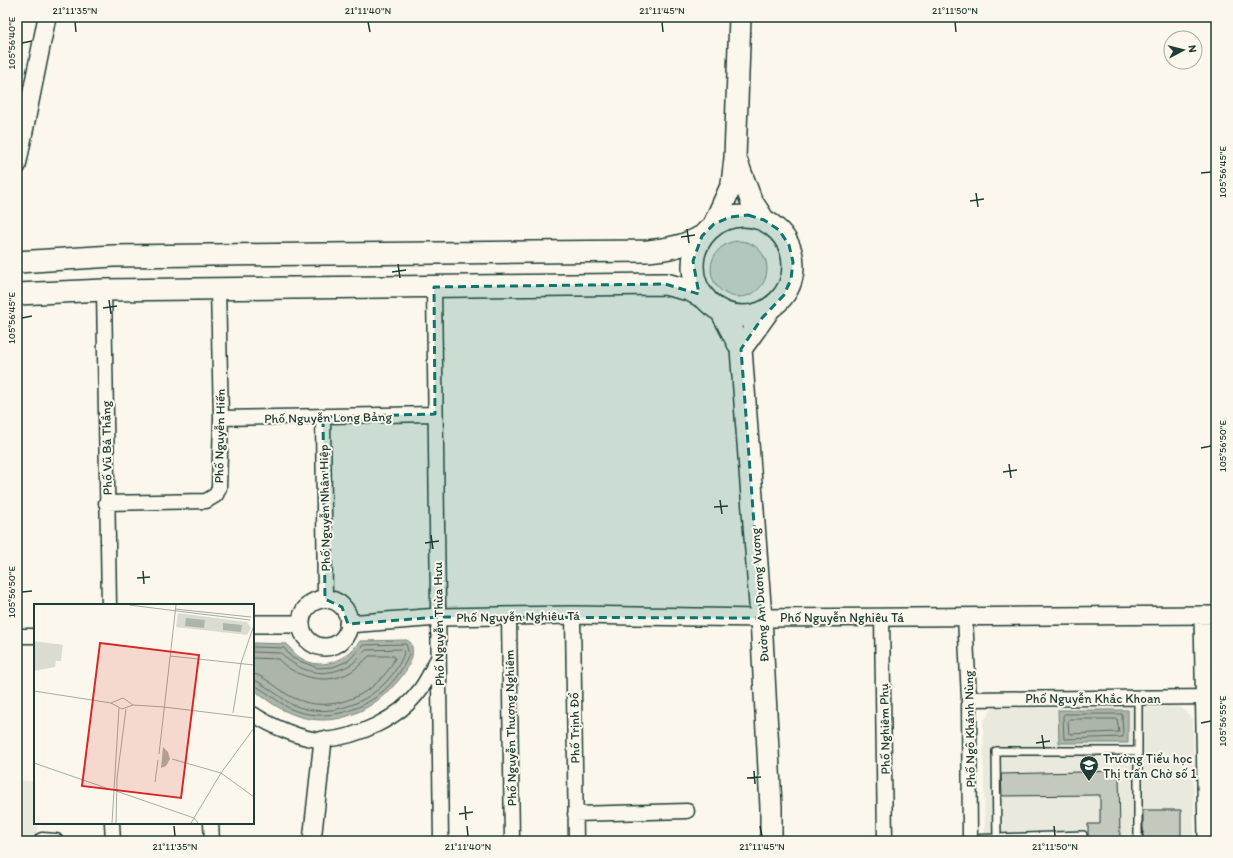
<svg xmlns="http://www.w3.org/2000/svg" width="1233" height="858" font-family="Itim,sans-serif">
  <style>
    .built { fill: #eae9de }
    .green { fill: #dbdcd1; stroke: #7d8c82 }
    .water { fill: #adb4aa; stroke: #74847b }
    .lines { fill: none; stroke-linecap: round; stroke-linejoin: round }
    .shore { stroke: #586d63; stroke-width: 1 }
    .building { fill: #c4c9be; stroke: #1f3d34 }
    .service-casing { stroke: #1f3d34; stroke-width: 10 }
    .minor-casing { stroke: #1f3d34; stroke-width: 17 }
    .tertiary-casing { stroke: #1f3d34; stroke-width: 20 }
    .primary-casing { stroke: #1f3d34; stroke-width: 24 }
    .service { stroke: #fbf7ec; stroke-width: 7 }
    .minor { stroke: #fbf7ec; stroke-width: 14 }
    .tertiary { stroke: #fbf7ec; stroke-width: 17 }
    .primary { stroke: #fbf7ec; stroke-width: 21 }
    .marked { fill: #0f766e; fill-opacity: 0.2; stroke: #0f766e; stroke-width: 3; stroke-dasharray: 8 5; stroke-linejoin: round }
    .ticks { fill: none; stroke: #1f3d34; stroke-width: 1.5 }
    .labels { text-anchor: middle; stroke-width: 4; stroke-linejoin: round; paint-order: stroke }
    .street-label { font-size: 13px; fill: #1f3d34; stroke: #fbf7ec }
    .poi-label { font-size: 13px; fill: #1f3d34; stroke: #fbf7ec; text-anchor: start }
    .inset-road { fill: none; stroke: #a3ada2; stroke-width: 1 }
    .view { fill: #d62828; fill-opacity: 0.15; stroke: #d62828; stroke-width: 2 }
    .inset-edge { fill: none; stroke: #1f3d34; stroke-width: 2 }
    .neatline { fill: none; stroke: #1f3d34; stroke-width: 1.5 }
    .ticks-label { font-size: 10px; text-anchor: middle; fill: #1f3d34 }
  </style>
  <rect width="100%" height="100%" fill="#fbf7ec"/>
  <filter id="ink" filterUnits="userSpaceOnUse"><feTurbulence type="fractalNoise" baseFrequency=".025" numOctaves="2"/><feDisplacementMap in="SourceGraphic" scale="8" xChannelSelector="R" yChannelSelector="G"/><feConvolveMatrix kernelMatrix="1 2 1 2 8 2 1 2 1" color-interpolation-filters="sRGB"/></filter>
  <g filter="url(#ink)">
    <path class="built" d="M 1181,707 L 1193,719 L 1194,841 L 985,841 L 983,722 L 993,708 Z
      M 17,780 L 35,782 L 35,823 L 38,823 L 36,841 L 17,841 Z"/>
    <path class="green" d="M711 269a28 28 0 1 1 56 0a28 28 0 1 1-56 0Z"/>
    <path class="water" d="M 407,640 L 411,643 C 416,658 407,670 398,681 C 363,721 316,734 270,702 C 265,698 255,693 253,686 C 250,673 253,656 253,643 L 287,644 C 307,674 340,668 360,641 Z
      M 1058,710 L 1128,710 L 1128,743 L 1059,743 Z"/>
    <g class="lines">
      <path class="shore" d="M 253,647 L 284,648 L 292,658 L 318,668 L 333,667 L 348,661 L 363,645 L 406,644 L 409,654 C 392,700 337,728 291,709 C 282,705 258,685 253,685
        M 253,652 L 281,653 C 300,673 324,679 350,665 C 356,662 360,655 366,650 L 402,649 L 404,653 C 389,696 334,724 291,704 C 282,699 259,680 253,680
        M 253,658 L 278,659 C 297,679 331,687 355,669 C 360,665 364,661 369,656 L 394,656 L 395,658 C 379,694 331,716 294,698 C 282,693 263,674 253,674
        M 1065,714 L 1122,714 L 1123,737 L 1064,739 L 1063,716 Z
        M 1070,719 L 1117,719 L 1119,732 L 1069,734 L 1068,721 Z"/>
    </g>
    <path class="building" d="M 1119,771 L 1120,841 L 1088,841 L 1088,824 L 1100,824 L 1100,795 L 1002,796 L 1001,774 Z
      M 1143,810 L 1181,810 L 1181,841 L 1143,841 Z"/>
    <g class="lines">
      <g class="service-casing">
        <path id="service" d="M 1138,698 L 1138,841
          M 970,839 L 1083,835
          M 997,841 L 996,751 L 1138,751"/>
      </g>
      <g class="minor-casing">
        <path id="minor" d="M 434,287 L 441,841
          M 104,290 L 109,605
          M 323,417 L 325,599
          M 221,418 L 435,414
          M 106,503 L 206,501 L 216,495 L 219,488 L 221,418 L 218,289
          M 573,615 L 576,841
          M 509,616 L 512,841
          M 965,616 L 969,699 L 970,841
          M 882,617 L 885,841
          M 17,636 L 35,636
          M 969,699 L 1216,697
          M 253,714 C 269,725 304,741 324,740 C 358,737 399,719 420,690 C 427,681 432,669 438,658
          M 575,814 L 687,811
          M 112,823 L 113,841
          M 211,823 L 212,841
          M 42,840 L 56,841"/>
      </g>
      <g class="tertiary-casing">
        <path id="tertiary" d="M 17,166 L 47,17
          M301 623a24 24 0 1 1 48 0a24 24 0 1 1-48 0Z
          M 1203,615 L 1207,841
          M 253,624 L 301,624
          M 348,624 L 438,617 L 573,615 L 761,618 L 1216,615
          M 312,841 L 323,740"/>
      </g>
      <g class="primary-casing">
        <path id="primary" d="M 737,162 L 751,200 L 764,220
          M693 266a50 50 0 1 1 100 0a50 50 0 1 1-100 0Z
          M 714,224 L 732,184 L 735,158 L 740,17
          M 17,262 L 113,256 L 648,251 C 667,249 685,246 702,236
          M 17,294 L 104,290 L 665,284 L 689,290 L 706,299
          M 721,311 L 741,349 L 761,618 L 771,807 L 771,841
          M 741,349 L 771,307"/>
      </g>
      <use href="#service" class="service"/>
      <use href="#minor" class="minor"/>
      <use href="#tertiary" class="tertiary"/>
      <use href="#primary" class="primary"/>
    </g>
  </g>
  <path class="marked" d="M 748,215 L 764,220 L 779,230 L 789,245 L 793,262 L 791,279 L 784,295 L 762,318 L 741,349 L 761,618 L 438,617 L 348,624 L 342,607 L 325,599 L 323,417 L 435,414 L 434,287 L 665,284 L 699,294 L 693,261 L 702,236 L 714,224 L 730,217 Z"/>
  <path class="ticks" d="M 75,22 L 76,32M 368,22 L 370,32M 662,22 L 663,32M 955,22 L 956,32M 22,43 L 32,41M 1201,173 L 1211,172M 976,193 L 978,207M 970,201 L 984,199M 687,229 L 689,243M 681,237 L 695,235M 398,264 L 400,278M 392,272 L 406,270M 109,300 L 111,314M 103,308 L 117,306M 22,318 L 32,316M 1201,448 L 1211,446M 1009,464 L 1011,478M 1003,472 L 1017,470M 720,500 L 722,514M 714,507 L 728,506M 431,535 L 433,549M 425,543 L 439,541M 143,571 L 144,584M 137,578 L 150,577M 22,592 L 32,591M 1201,723 L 1211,721M 1042,735 L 1044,749M 1036,743 L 1050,741M 754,771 L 755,784M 747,778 L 761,777M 465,806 L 466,820M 459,814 L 473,812M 174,826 L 175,836M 467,826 L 468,836M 760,826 L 762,836M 1054,826 L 1055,836"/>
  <defs>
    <g id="school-pin" transform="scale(1)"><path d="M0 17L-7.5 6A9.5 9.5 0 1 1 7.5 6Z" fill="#1f3d34" stroke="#fbf7ec"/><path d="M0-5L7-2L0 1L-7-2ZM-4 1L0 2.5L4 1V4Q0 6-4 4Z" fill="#fff"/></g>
  </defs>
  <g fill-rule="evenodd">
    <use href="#school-pin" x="1089" y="765"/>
  </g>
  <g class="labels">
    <g class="street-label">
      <text transform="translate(328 417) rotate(-1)" y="5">Phố Nguyễn Long Bảng</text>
      <text transform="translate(219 436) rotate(-89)" y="5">Phố Nguyễn Hiến</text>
      <text transform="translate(106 448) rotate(-91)" y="5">Phố Vũ Bá Thắng</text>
      <text transform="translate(324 508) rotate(-91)" y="5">Phố Nguyễn Nhân Hiệp</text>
      <text transform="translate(759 595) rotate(-94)" y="5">Đường An Dương Vương</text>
      <text transform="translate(518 616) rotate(-1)" y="5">Phố Nguyễn Nghiêu Tá</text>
      <text x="842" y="622">Phố Nguyễn Nghiêu Tá</text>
      <text transform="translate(438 624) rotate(-91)" y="5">Phố Nguyễn Thừa Hưu</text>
      <text x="1093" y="703">Phố Nguyễn Khắc Khoan</text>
      <text transform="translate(510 728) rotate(-91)" y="5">Phố Nguyễn Thượng Nghiêm</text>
      <text transform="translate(574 728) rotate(-91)" y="5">Phố Trịnh Đổ</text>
      <text transform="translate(884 729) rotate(-91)" y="5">Phố Nghiêm Phụ</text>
      <text transform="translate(969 729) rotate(-91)" y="5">Phố Ngô Khánh Nùng</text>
    </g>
    <g class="poi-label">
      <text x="1103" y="763">Trường Tiểu học<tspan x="1103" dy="15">Thị trấn Chờ số 1</tspan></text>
    </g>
  </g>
  <g transform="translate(34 604)">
    <rect width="220" height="220" fill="#fbf7ec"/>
    <path d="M 144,9 L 213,18 L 217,24 L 213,31 L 142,23 ZM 0,37 L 29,41 L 27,57 L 22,57 L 21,63 L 0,67 L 0,70 Z" fill="#dbdcd1"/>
    <path d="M 152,14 L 171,16 L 170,24 L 151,22 ZM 189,19 L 208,21 L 207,28 L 189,26 ZM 129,143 L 134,148 L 136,155 L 132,162 L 127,164 Z" fill="#adb4aa"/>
    <path class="inset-road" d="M 95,1 L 216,16M 141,5 L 217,13M 136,52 L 220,61M 0,87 L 77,99 L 88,105 L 99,101 L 130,103 L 220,114M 77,99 L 89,94 L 99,101M 199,109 L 207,59 L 220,21M 125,150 L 142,1M 138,155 L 187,169 L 220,193M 0,159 L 78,186M 121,178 L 124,156M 82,187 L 160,214 L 164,219M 78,219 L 85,104M 82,219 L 83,174 L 92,105M 157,219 L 187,169 L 220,124"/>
    <path class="view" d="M 66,39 L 165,51 L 147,194 L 48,182 Z"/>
    <rect width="220" height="220" class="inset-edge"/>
  </g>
  <rect width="1233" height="858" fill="none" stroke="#fbf7ec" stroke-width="44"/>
  <g transform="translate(1183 50) rotate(83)"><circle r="19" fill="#fbf7ec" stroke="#a3ada2"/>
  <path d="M0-3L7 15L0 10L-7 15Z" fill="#1f3d34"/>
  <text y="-6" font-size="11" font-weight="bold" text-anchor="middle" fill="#1f3d34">N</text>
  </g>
  <rect x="22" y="22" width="1189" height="814" class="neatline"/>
  <g class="ticks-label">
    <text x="75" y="14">21°11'35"N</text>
    <text x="368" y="14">21°11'40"N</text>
    <text x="662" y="14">21°11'45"N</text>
    <text x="955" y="14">21°11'50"N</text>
    <text transform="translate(11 43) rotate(-90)" y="4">105°56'40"E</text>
    <text transform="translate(1222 172) rotate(-90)" y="4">105°56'45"E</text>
    <text transform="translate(11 318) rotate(-90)" y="4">105°56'45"E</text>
    <text transform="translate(1222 446) rotate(-90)" y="4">105°56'50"E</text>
    <text transform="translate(11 592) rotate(-90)" y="4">105°56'50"E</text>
    <text transform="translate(1222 721) rotate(-90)" y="4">105°56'55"E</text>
    <text x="175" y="850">21°11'35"N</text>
    <text x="468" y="850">21°11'40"N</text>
    <text x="762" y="850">21°11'45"N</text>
    <text x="1055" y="850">21°11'50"N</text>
  </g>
</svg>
